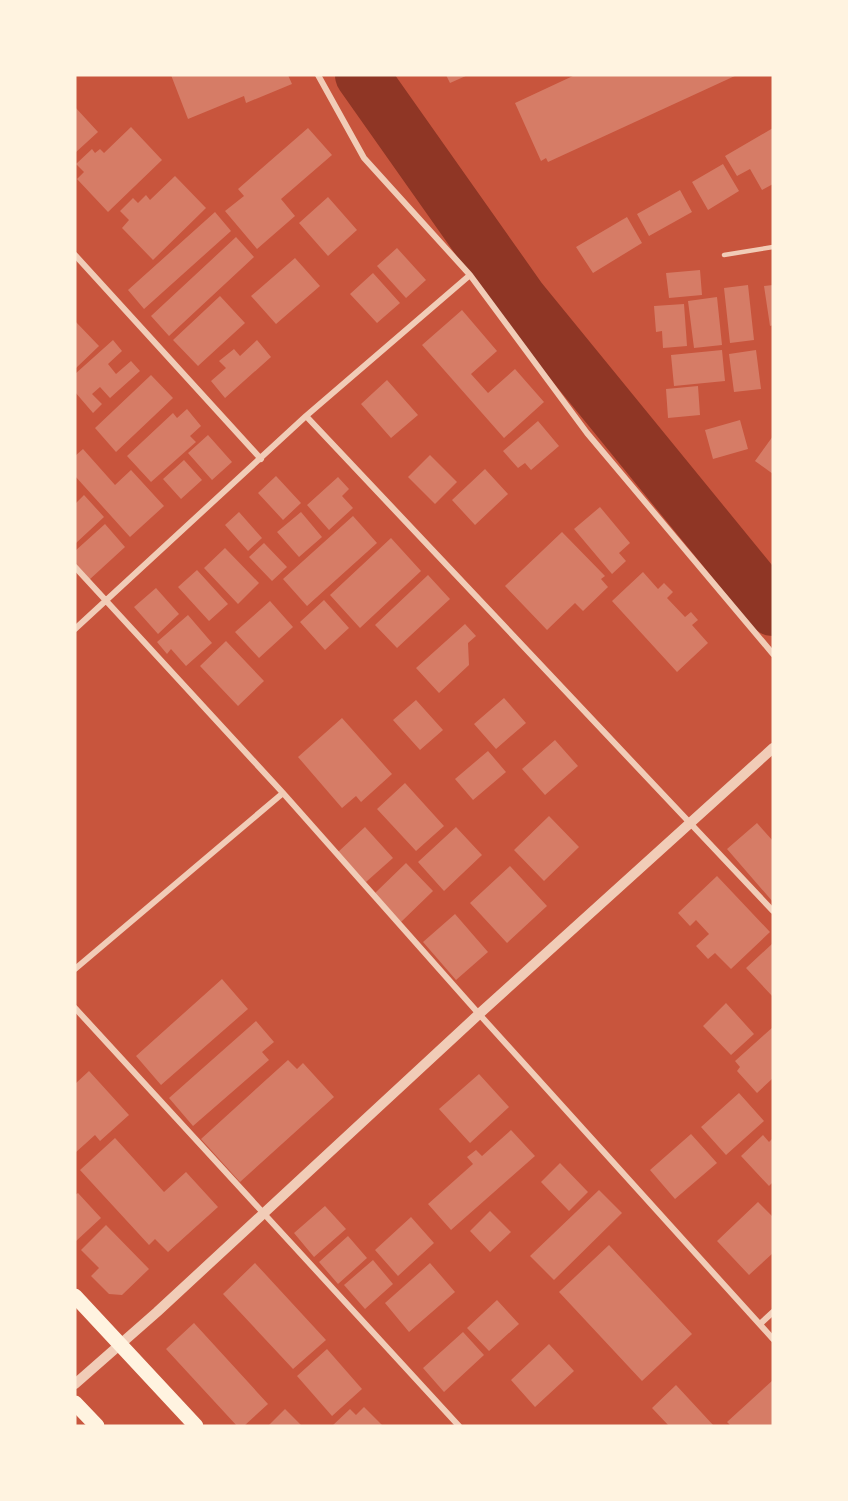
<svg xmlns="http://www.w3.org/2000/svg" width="848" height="1501" font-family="Jost,sans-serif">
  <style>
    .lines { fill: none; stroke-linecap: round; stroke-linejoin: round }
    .river { stroke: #8f3625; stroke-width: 54 }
    .building { fill: #d67c66 }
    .service { stroke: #f1ccb7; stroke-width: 4.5 }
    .minor { stroke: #f1ccb7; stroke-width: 6 }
    .tertiary { stroke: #f1ccb7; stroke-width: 10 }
    .primary { stroke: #fff3e0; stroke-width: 15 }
  </style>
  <rect width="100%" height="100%" fill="#c8553d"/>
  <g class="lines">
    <path class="river" d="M 362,75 L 520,299 L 773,609"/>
  </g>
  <path class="building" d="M 171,75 L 288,75 L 292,84 L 246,103 L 244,96 L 188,119 Z
    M 446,75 L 468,75 L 450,83 Z
    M 575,75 L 737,75 L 548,162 L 546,158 L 541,161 L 515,103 Z
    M 75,107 L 98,132 L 75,153 Z
    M 131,127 L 162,160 L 108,212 L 77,179 L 84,172 L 76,164 L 92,149 L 95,153 L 100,149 L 104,153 Z
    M 308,128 L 332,155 L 281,199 L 295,216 L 257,249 L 225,211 L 244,196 L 238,189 Z
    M 773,128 L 773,184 L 762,190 L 750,169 L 737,176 L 725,156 Z
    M 723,164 L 739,191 L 708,210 L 692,182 Z
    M 175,176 L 206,208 L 153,260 L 122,228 L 129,220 L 120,211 L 133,198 L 138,203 L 146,195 L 150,200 Z
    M 680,190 L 692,212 L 649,236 L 637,214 Z
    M 328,197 L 357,230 L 328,256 L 299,223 Z
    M 215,212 L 231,231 L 144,309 L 128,290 Z
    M 627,217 L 642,243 L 593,273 L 576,247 Z
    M 236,237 L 254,257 L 169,336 L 151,316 Z
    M 397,248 L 426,280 L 406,298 L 377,266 Z
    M 295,258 L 320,286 L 276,324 L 251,296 Z
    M 700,270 L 702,295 L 669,298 L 666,273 Z
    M 373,273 L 400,303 L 377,323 L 350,294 Z
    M 748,285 L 754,340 L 730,343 L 724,288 Z
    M 773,285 L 773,325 L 770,326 L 764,286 Z
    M 220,296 L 245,323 L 198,366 L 173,340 Z
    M 717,297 L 722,345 L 694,348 L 688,301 Z
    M 684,304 L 687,346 L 663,348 L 662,331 L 656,332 L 654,306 Z
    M 462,310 L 497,351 L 471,374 L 488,393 L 515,369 L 544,402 L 504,438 L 422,345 Z
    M 75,321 L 99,346 L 75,369 Z
    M 113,340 L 122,351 L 108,364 L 116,374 L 131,361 L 140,371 L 110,398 L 100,387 L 92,394 L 102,404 L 93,413 L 75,392 L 75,374 Z
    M 257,340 L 271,357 L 225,398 L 211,381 L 226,368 L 219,361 L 234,349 L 240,356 Z
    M 722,350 L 725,381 L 674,386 L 671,355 Z
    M 756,350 L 761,389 L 734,392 L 729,354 Z
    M 151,375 L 173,398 L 116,452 L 95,428 Z
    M 387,380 L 418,415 L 391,438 L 361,404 Z
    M 698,386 L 700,415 L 668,418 L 666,389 Z
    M 187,409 L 201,426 L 190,436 L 196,442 L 151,482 L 127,456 L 173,413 L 177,418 Z
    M 740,420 L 748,449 L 713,459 L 705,430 Z
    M 538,421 L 559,446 L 531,470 L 525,463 L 518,468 L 503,451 Z
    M 208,435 L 232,462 L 212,480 L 188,453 Z
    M 773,436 L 773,474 L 755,461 Z
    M 83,449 L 115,485 L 131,470 L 164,506 L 130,537 L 75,476 L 75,456 Z
    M 430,455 L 457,482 L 435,504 L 408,477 Z
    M 184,460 L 202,480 L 181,499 L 163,479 Z
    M 485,469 L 508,494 L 475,525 L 452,500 Z
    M 276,476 L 301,503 L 283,520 L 258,493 Z
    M 338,477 L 349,489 L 342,496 L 353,508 L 329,530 L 307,505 Z
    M 84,495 L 104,517 L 75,544 L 75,504 Z
    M 600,507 L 630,543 L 619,553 L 626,561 L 612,574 L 574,529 Z
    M 239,512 L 262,538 L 248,551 L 225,525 Z
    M 301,512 L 322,537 L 299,557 L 277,532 Z
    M 353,516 L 377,543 L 307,606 L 283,579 Z
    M 105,524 L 125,547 L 89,580 L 75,565 L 75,551 Z
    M 562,532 L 605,576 L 601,579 L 608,587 L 583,611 L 575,603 L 547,630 L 505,586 Z
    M 391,538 L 421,571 L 360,628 L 330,595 Z
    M 264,543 L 287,567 L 272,581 L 249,557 Z
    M 225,548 L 259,583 L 238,604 L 204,568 Z
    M 197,570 L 228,604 L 209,621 L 178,587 Z
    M 643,572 L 658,589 L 664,583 L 673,592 L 667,598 L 685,617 L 691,612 L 698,620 L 692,625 L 708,643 L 677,672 L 612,601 Z
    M 428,575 L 450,599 L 397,648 L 375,625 Z
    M 156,588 L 179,614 L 158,634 L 134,607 Z
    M 324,600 L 349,628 L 325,650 L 300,622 Z
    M 270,601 L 293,627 L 259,658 L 235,632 Z
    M 188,615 L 212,643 L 186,666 L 171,649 L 167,654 L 157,642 Z
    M 465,624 L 476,636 L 468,643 L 469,665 L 439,693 L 416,668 Z
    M 226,641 L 264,681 L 238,706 L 200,666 Z
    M 504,698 L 526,723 L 496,749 L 474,724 Z
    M 416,700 L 443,730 L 420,750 L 393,720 Z
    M 342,718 L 392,774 L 361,802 L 356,796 L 342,808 L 298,757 Z
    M 555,740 L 578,766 L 545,795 L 522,769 Z
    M 488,751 L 506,772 L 473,800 L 455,779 Z
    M 405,783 L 444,826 L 416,851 L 377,809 Z
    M 549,816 L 579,847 L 544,881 L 514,850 Z
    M 757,823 L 773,841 L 773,902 L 727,849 Z
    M 365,827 L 393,858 L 366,882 L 338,852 Z
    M 456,827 L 482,855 L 444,891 L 418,862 Z
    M 406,863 L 433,891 L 401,922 L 374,894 Z
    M 510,866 L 547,906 L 507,943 L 470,903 Z
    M 717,876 L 770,932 L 731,969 L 715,953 L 708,959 L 696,946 L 709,934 L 696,920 L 690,926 L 678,913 Z
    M 455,914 L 488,952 L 456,980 L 423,942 Z
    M 773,943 L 773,997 L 746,968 Z
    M 222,979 L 248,1009 L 161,1085 L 136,1056 Z
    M 726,1003 L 754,1034 L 731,1055 L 703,1026 Z
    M 256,1021 L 274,1042 L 262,1052 L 269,1060 L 193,1126 L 169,1098 Z
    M 773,1027 L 773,1078 L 757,1093 L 737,1071 L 740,1067 L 735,1061 Z
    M 288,1060 L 297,1069 L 303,1063 L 334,1097 L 240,1182 L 201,1139 Z
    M 89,1071 L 129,1115 L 100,1141 L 95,1135 L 75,1153 L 75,1084 Z
    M 479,1074 L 509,1107 L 470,1143 L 439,1109 Z
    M 739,1093 L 764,1121 L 726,1155 L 701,1127 Z
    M 511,1130 L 535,1156 L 451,1230 L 428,1204 L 473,1164 L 467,1157 L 476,1150 L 482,1156 Z
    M 691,1134 L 717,1163 L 675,1199 L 650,1170 Z
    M 763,1135 L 769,1142 L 773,1138 L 773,1182 L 769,1186 L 741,1156 Z
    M 115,1138 L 164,1192 L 186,1172 L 218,1207 L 168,1252 L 155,1239 L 149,1245 L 80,1170 Z
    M 560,1163 L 588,1192 L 569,1211 L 541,1182 Z
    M 599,1190 L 622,1213 L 554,1280 L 530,1256 Z
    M 78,1193 L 101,1218 L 75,1242 L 75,1195 Z
    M 758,1202 L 773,1217 L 773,1253 L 749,1275 L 717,1241 Z
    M 325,1206 L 346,1229 L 314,1257 L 294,1233 Z
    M 490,1211 L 511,1232 L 490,1252 L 470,1231 Z
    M 411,1217 L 434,1243 L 398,1276 L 375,1250 Z
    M 106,1225 L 149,1269 L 122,1295 L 109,1294 L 91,1276 L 99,1268 L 81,1250 Z
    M 348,1236 L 367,1258 L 338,1284 L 319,1262 Z
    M 609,1245 L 692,1334 L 642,1381 L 559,1292 Z
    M 373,1260 L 393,1284 L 365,1309 L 344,1285 Z
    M 255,1263 L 326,1340 L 293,1369 L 223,1294 Z
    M 430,1263 L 455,1292 L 409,1332 L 385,1303 Z
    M 497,1300 L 519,1324 L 489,1351 L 467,1328 Z
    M 194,1323 L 268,1404 L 244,1426 L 237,1426 L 166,1349 Z
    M 463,1332 L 484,1355 L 444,1392 L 423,1368 Z
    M 549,1344 L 574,1371 L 535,1407 L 511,1380 Z
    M 327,1349 L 362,1389 L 332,1416 L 297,1376 Z
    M 773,1380 L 773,1426 L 731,1426 L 727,1422 Z
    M 676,1385 L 714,1426 L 669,1426 L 652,1408 Z
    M 364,1407 L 383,1426 L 332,1426 L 350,1409 L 356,1415 Z
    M 285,1409 L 302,1426 L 268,1426 Z"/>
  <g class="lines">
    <path class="service" d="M 724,255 L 773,247"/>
    <path class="minor" d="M 318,75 L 364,158 L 470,275 L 587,433 L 773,654
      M 75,255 L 261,459
      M 306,416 L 773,911
      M 75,567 L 283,793 L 479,1014 L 773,1339
      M 75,629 L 306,416 L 470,275
      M 75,969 L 283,793
      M 75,1008 L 459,1426
      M 760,1324 L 773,1312"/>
    <path class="tertiary" d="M 75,1384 L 157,1312 L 479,1014 L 773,748"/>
    <path class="primary" d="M 75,1296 L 196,1426
      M 75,1403 L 97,1426"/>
  </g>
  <rect width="848" height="1501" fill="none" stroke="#fff3e0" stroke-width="153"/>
</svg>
